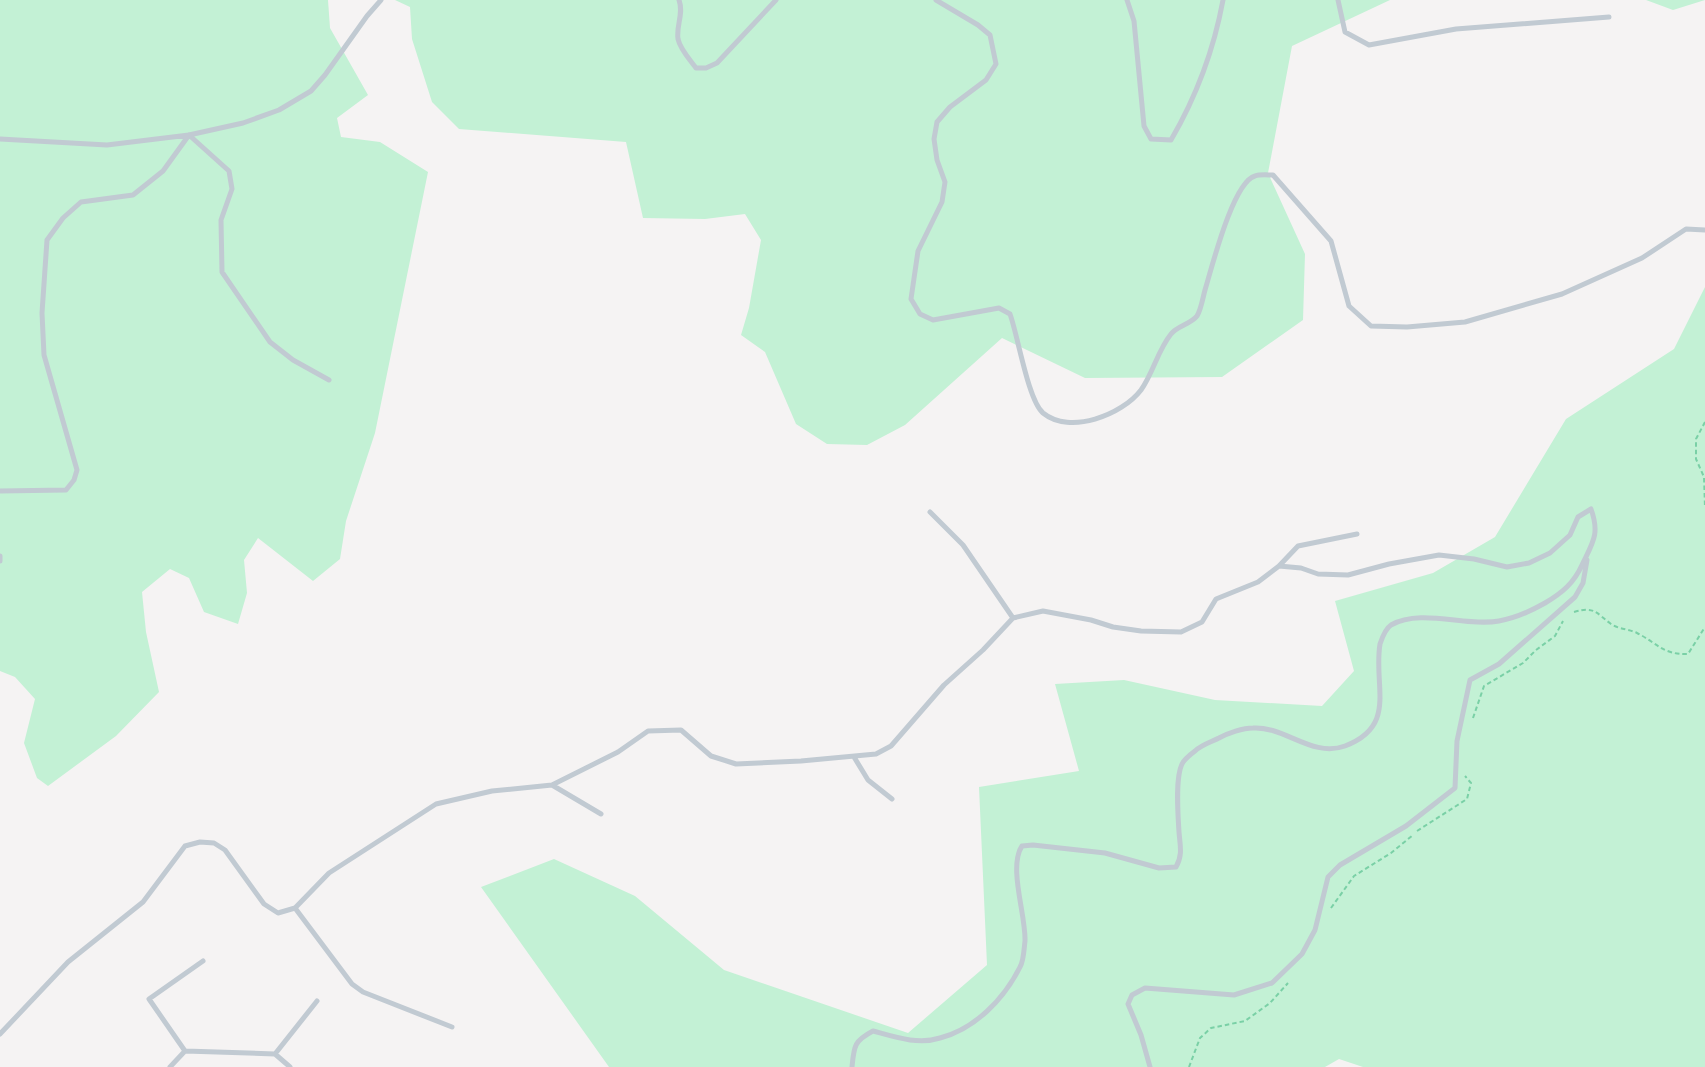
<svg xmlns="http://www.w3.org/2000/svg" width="1705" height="1067" font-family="Rubik,sans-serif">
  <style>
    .green { fill: #c3f1d5 }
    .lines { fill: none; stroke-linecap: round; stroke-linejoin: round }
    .path { stroke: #7ad0a6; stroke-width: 2; stroke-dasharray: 4.5 3; stroke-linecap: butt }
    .lane { stroke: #c1cad2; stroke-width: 5 }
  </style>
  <rect width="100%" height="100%" fill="#f5f3f3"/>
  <path class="green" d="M 0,0 L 328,0 L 330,28 L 368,95 L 337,118 L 341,137 L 380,142 L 428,172 L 375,433 L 346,521 L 340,559 L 313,581 L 258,538 L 244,560 L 247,593 L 238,624 L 204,612 L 189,578 L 170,569 L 142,592 L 146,632 L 159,692 L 116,736 L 48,786 L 37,778 L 24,743 L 35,699 L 15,677 L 0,671 Z
    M 395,0 L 1390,0 L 1292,46 L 1268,173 L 1305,254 L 1303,320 L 1222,377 L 1085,378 L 1002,338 L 905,425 L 867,445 L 827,444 L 796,424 L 765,352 L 741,335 L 749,308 L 761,240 L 745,214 L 705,219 L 643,218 L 626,142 L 459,129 L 432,102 L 412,39 L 410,7 Z
    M 1646,0 L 1705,0 L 1673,10 Z
    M 1705,287 L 1705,1067 L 1363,1067 L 1339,1059 L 1325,1067 L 609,1067 L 481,887 L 554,859 L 635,896 L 724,970 L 908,1033 L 987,965 L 979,787 L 1079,771 L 1055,684 L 1124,680 L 1215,700 L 1322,706 L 1354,671 L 1335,601 L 1433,573 L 1495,537 L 1566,419 L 1674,349 Z"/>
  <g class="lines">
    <path class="path" d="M 1705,422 L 1696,439 L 1696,459 L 1704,477 L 1705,507
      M 1574,612 C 1595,606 1596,613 1611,624 C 1618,629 1629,629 1637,633 C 1657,643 1663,655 1688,654 L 1705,627
      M 1473,718 L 1484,686 L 1523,663 L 1536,650 L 1555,636 L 1563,621
      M 1417,831 L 1467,799 L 1471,783 L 1465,776
      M 1331,908 L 1354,876 L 1391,853 L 1413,835
      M 1189,1067 L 1200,1038 L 1211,1028 L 1245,1021 L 1270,1003 L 1288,983"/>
    <path class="lane" d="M 679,0 C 684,14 676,25 678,39 C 680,49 690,60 696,68 L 706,68 L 717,63 L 776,0
      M 936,0 L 978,25 L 990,35 L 996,64 L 986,80 L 950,107 L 937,122 L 934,139 L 937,160 L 945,182 L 942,202 L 918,251 L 911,299 L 920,314 L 933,320 L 999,308 L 1010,314 C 1018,336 1028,400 1043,413 C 1070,435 1122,415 1141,390 C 1153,373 1158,350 1171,334 C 1177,326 1191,324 1197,316 C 1201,310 1203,297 1205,290 C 1212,267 1233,182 1255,176 C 1260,174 1268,175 1273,175 L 1331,241 L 1349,306 L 1371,326 L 1407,327 L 1465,322 L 1562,294 L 1642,258 L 1686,229 L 1705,230
      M 1127,0 L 1134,21 L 1144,126 L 1151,139 L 1171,140 C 1196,97 1214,49 1223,0
      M 1338,0 L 1345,32 L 1369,45 L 1456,29 L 1609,17
      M 0,139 L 107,145 L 189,135 L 243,123 L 279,110 L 311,91 L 325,75 L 367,16 L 381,0
      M 0,491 L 66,490 L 74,480 L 77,470 L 44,355 L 42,313 L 47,240 L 63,218 L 81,202 L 133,195 L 163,171 L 189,135 L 229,171 L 232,189 L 221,220 L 222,272 L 270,342 L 293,360 L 329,380
      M 930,512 L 963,545 L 1013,618
      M 0,556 L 0,561
      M 1279,566 L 1298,546 L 1357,534
      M 854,757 L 868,780 L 892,799
      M 552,785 L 618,752 L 648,731 L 681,730 L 711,756 L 736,764 L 801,761 L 876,754 L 891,746 L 944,685 L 983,650 L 1013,618 L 1043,611 L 1091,620 L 1113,627 L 1141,631 L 1181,632 L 1202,622 L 1216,599 L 1258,582 L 1279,566 L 1301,568 L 1318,574 L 1348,575 L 1389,564 L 1439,555 L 1474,559 L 1507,567 L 1529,563 L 1550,553 L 1570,535 L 1578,517 L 1591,509 C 1600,534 1593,542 1582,565 C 1574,583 1562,593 1545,603 C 1531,611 1516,618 1499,621 C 1466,627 1421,608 1391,625 C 1385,629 1382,638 1380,644 C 1373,686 1398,726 1345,746 C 1312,758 1285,726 1253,728 C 1243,728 1228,733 1219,738 C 1211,742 1201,745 1195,751 C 1191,754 1184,760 1182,764 C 1175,778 1178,815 1179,832 C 1180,845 1183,855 1176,867 L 1159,868 L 1105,853 L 1033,845 L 1022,846 C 1008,867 1026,915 1025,941 C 1024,948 1024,960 1020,967 C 1004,999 975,1029 940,1038 C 918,1045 895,1037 873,1031 C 854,1041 854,1046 852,1067
      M 295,908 L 352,984 L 363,992 L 452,1027
      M 0,1034 L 68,962 L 143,902 L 185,846 L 200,842 L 214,843 L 225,850 L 264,904 L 278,913 L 295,908 L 329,873 L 436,804 L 492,791 L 552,785 L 601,814
      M 185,1051 L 149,999 L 203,961
      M 275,1054 L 317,1001
      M 170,1067 L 185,1051 L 275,1054 L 290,1067
      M 1150,1067 L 1141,1035 L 1128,1004 L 1132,995 L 1145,988 L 1234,995 L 1272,983 L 1302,954 L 1315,930 L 1328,877 L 1340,865 L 1406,826 L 1455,788 L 1457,741 L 1470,680 L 1499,664 L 1575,597 L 1583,583 L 1587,560"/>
  </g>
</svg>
